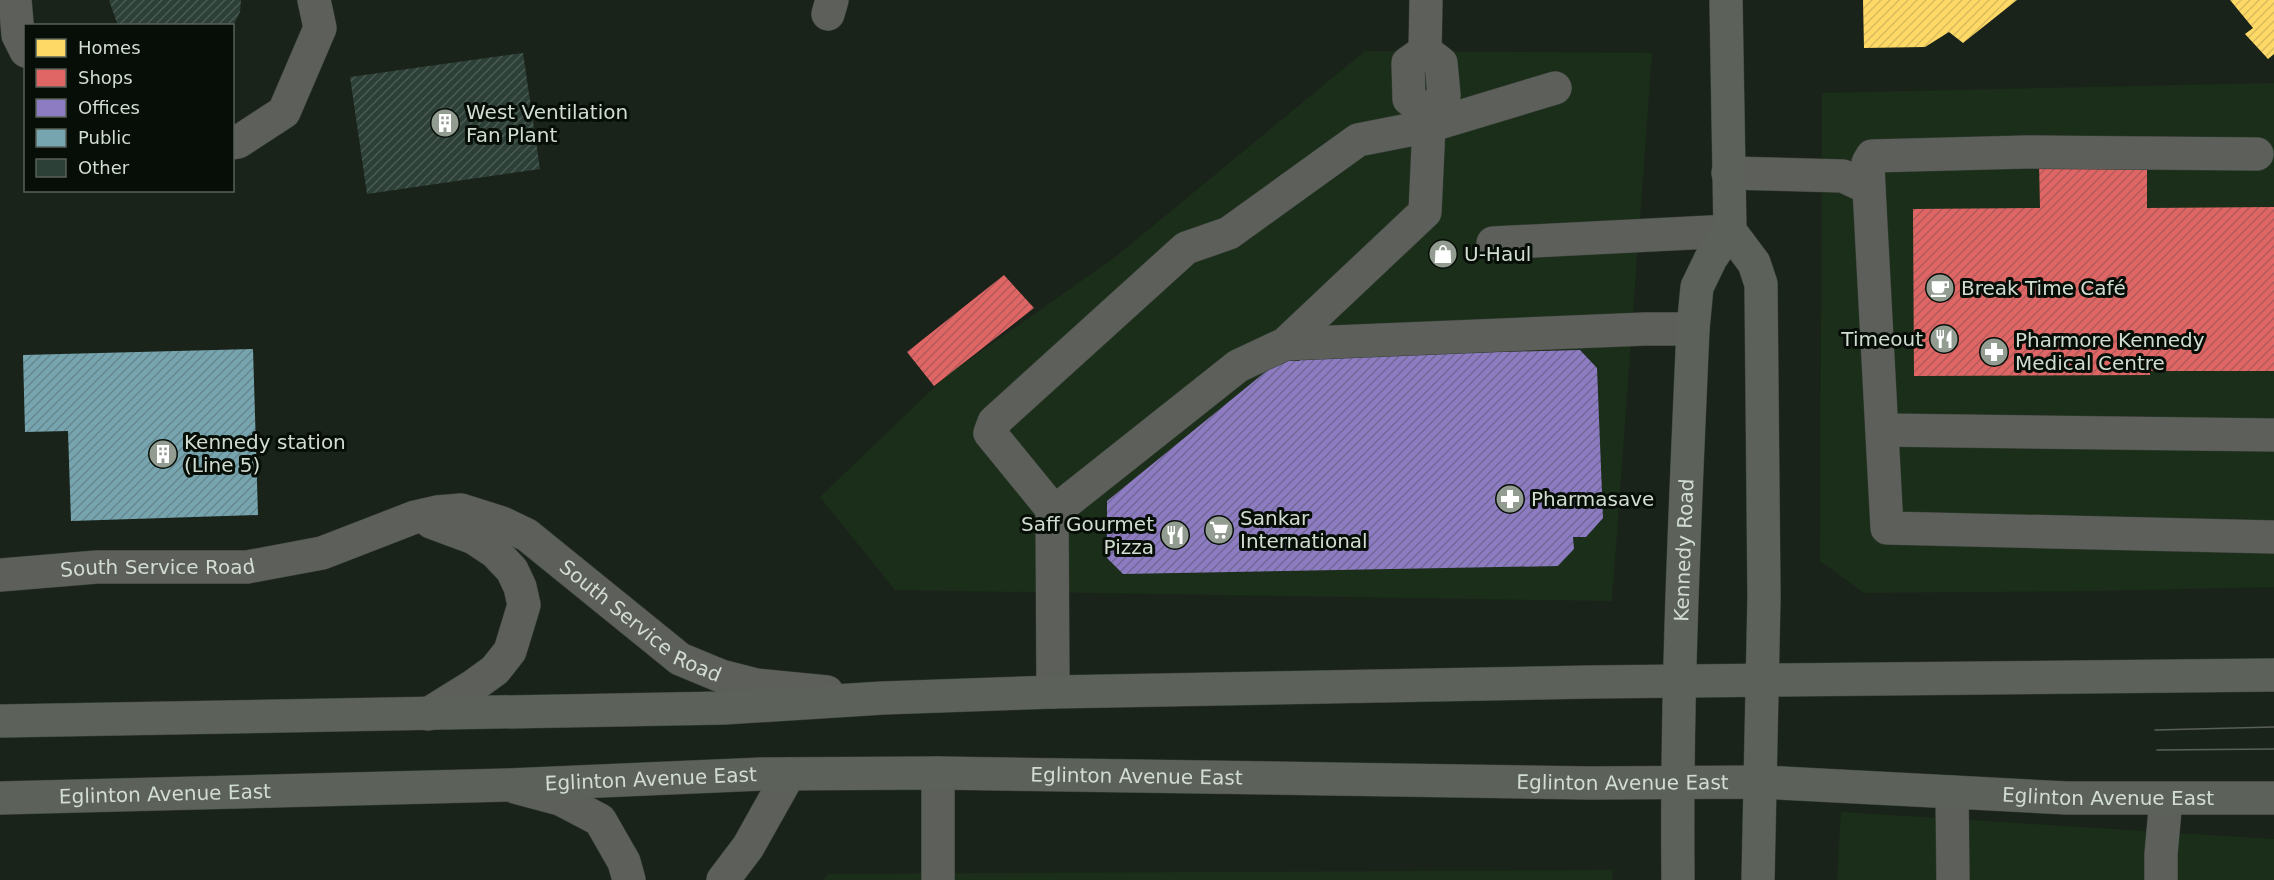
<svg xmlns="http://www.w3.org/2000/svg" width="2274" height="880" font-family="'DejaVu Sans',sans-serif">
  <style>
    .built { fill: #1b2e19 }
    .homes { fill: url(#homes-hatch) }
    .shops { fill: url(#shops-hatch) }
    .offices { fill: url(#offices-hatch) }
    .public { fill: url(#public-hatch) }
    .building { fill: url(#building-hatch) }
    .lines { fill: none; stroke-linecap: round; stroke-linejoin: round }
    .minor-casing { stroke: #384038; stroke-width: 34 }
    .major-casing { stroke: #384038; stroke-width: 34 }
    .minor { stroke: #5d5f5b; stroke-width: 33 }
    .major { stroke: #5c615a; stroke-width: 33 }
    .tram { stroke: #5b5f5a; stroke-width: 1.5 }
    .labels { text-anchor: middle; stroke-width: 6; stroke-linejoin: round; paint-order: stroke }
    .poi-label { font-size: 20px; fill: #d2ddd1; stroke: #070e07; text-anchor: start }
    .street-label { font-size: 20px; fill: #d2ddd1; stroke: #070e07 }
  </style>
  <defs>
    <pattern id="homes-hatch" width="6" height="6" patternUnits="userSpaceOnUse" patternTransform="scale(1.5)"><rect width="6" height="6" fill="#ffd966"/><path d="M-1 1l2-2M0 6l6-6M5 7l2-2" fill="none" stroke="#d9bb5e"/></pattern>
    <pattern id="shops-hatch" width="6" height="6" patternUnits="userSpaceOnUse" patternTransform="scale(1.5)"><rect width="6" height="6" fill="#e06666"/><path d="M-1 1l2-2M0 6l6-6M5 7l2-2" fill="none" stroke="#b05b5a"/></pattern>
    <pattern id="offices-hatch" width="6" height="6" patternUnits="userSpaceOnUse" patternTransform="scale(1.5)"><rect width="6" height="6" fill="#8e7cc3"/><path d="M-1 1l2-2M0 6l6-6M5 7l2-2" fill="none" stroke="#726895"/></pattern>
    <pattern id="public-hatch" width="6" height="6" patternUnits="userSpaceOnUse" patternTransform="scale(1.5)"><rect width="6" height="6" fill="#76a5af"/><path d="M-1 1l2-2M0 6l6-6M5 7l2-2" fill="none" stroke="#66878d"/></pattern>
    <pattern id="building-hatch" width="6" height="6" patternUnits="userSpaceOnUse" patternTransform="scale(1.5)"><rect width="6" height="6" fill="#2d4038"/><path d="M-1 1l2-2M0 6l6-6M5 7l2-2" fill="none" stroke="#4b5b54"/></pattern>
  </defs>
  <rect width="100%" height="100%" fill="#1a231a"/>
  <path class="built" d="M 1365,51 L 1652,53 L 1612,601 L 895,590 L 820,497 L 947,375 L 1114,258 Z
    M 2274,83 L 2274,587 L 2095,591 L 1864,593 L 1820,561 L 1822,93 Z
    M 1841,812 L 2274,839 L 2274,880 L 1837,880 Z
    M 1612,870 L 1613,880 L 822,880 L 829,874 Z"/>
  <path class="homes" d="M 1863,0 L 2017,0 L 1963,43 L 1949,32 L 1925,47 L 1864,48 Z
    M 2230,0 L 2274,0 L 2274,54 L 2268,59 L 2245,34 L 2253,28 Z"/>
  <path class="shops" d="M 2147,162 L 2147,208 L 2274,207 L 2274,371 L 2150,371 L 2150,375 L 1914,376 L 1913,209 L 2040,208 L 2039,163 Z
    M 1004,275 L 1034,308 L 934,386 L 907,352 Z"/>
  <path class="offices" d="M 1580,350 L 1597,368 L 1603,518 L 1586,537 L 1573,537 L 1574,549 L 1558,566 L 1123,574 L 1107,558 L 1107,501 L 1280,360 L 1299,361 L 1303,357 Z"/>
  <path class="public" d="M 253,349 L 258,515 L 71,521 L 68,431 L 25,432 L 23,355 Z"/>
  <path class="building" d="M 109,0 L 241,0 L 240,12 L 233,26 L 118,26 Z
    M 523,53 L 540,169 L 367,194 L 350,77 Z"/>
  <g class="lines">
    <g class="minor-casing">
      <g id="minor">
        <path d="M 15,0 L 18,35 L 26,51"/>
        <path d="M 828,14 L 832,0"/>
        <path d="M 1425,51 L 1441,63 L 1444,95 L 1428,113 L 1429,126 L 1425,212 L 1285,344 L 1238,366 L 1059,508 L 1052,509 L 990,433 L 994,422 L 1186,248 L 1229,233 L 1358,140 L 1429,126 L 1555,88"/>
        <path d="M 1425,51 L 1408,63 L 1409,99 L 1428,113"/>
        <path d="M 1425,51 L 1426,0"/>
        <path d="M 232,143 L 238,142 L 284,112 L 320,28 L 314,0"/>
        <path d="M 1728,173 L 1843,176 L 1869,188 L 1887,528 L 2274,537"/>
        <path d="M 1869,188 L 1868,163 L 1872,156 L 2026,152 L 2257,154"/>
        <path d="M 1493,243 L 1730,231"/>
        <path d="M 1285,344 L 1645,329 L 1693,329"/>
        <path d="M 1882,430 L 2274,435"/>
        <path d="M 1052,509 L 1053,692"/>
        <path id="s1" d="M 0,575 L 97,567 L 247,567 L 322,553 L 415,517 L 437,512 L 461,510 L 502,523 L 527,535 L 680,659 L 721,676 L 756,685 L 827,692"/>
        <path d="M 428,714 L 473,686 L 495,670 L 510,651 L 524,605 L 520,587 L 512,570 L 495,552 L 474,538 L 431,522"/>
        <path d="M 938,773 L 938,880"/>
        <path d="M 515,787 L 560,799 L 600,820 L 624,862 L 629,880"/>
        <path d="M 1952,792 L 1953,880"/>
        <path d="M 723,880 L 748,847 L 789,774"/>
        <path d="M 2161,880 L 2161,854 L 2166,799"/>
      </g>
    </g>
    <g class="major-casing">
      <g id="major">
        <path d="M 1726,0 L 1730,231 L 1754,263 L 1761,284 L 1764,597 L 1758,880"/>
        <path d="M 0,721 L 724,708 L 883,698 L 1053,692 L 1591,682 L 2274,675"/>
        <path id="s2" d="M 0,798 L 508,785 L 762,774 L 938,773 L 1590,783 L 1761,782 L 2067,798 L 2274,798"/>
        <path id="s3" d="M 1678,880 C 1676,696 1685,513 1693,329 L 1697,287 L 1711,258 L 1730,231"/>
      </g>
    </g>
    <use href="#minor" class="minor"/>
    <use href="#major" class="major"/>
    <path class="tram" d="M 2155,730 L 2274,727
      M 2157,750 L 2274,749"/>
  </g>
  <defs>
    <g id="building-disc" transform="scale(1.5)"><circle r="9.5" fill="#929c91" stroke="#070e07"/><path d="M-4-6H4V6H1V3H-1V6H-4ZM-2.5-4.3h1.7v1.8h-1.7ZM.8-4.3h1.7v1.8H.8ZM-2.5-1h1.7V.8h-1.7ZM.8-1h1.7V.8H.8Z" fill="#fff"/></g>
    <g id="shop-disc" transform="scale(1.5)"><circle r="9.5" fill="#929c91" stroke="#070e07"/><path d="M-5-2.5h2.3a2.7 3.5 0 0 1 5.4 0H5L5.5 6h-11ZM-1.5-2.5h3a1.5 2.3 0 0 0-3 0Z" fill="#fff"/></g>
    <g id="cafe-disc" transform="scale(1.5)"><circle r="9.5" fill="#929c91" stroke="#070e07"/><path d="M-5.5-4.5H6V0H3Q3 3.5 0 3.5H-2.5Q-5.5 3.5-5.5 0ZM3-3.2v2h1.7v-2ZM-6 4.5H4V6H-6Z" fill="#fff"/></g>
    <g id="restaurant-disc" transform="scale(1.5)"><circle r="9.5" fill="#929c91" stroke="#070e07"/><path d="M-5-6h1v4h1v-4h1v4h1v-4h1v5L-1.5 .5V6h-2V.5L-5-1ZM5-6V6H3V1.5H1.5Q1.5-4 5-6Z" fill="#fff"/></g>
    <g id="pharmacy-disc" transform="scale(1.5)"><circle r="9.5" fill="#929c91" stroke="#070e07"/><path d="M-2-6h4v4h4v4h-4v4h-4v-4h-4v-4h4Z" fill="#fff"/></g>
    <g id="supermarket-disc" transform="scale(1.5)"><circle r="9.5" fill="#929c91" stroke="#070e07"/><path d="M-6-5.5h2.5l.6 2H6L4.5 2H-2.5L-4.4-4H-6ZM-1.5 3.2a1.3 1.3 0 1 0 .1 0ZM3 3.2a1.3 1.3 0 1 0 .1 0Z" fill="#fff"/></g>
  </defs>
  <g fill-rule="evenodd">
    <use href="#building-disc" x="445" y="123"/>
    <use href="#shop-disc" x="1443" y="254"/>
    <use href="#cafe-disc" x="1940" y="288"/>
    <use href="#restaurant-disc" x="1944" y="339"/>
    <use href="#pharmacy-disc" x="1994" y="352"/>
    <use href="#building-disc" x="163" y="454"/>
    <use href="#pharmacy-disc" x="1510" y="499"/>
    <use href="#supermarket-disc" x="1219" y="530"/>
    <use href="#restaurant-disc" x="1175" y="535"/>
  </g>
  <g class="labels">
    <g class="poi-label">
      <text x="466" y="119">West Ventilation<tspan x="466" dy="23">Fan Plant</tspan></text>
      <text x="1464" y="261">U-Haul</text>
      <text x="1961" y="295">Break Time Café</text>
      <text x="1923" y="346" text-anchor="end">Timeout</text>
      <text x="2015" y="347">Pharmore Kennedy<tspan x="2015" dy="23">Medical Centre</tspan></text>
      <text x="184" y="449">Kennedy station<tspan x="184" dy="23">(Line 5)</tspan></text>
      <text x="1531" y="506">Pharmasave</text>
      <text x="1240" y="525">Sankar<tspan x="1240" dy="23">International</tspan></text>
      <text x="1154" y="531" text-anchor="end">Saff Gourmet<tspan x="1154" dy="23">Pizza</tspan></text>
    </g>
    <g class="street-label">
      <text dy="7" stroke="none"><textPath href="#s3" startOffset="330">Kennedy Road</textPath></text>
      <text dy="7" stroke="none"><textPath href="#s1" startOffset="158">South Service Road</textPath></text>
      <text dy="7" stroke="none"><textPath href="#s1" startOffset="684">South Service Road</textPath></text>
      <text dy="7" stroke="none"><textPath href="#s2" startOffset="1137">Eglinton Avenue East</textPath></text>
      <text dy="7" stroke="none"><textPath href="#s2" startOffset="651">Eglinton Avenue East</textPath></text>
      <text dy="7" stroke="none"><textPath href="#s2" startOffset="1623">Eglinton Avenue East</textPath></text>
      <text dy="7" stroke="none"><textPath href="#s2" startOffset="165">Eglinton Avenue East</textPath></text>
      <text dy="7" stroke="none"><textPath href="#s2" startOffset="2109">Eglinton Avenue East</textPath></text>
    </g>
  </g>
  <rect x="24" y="24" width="210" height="168" fill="#070e07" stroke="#586158" stroke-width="1.5"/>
  <rect x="36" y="39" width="30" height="18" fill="#ffd966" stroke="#586158" stroke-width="1.5"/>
  <text x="78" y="54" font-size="18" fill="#d2ddd1">Homes</text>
  <rect x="36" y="69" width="30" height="18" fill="#e06666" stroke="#586158" stroke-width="1.5"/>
  <text x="78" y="84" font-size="18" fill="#d2ddd1">Shops</text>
  <rect x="36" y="99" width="30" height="18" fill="#8e7cc3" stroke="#586158" stroke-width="1.5"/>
  <text x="78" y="114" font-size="18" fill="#d2ddd1">Offices</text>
  <rect x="36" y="129" width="30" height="18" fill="#76a5af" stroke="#586158" stroke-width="1.5"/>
  <text x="78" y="144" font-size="18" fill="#d2ddd1">Public</text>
  <rect x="36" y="159" width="30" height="18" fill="#2d4038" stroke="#586158" stroke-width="1.5"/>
  <text x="78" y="174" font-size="18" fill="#d2ddd1">Other</text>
</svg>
